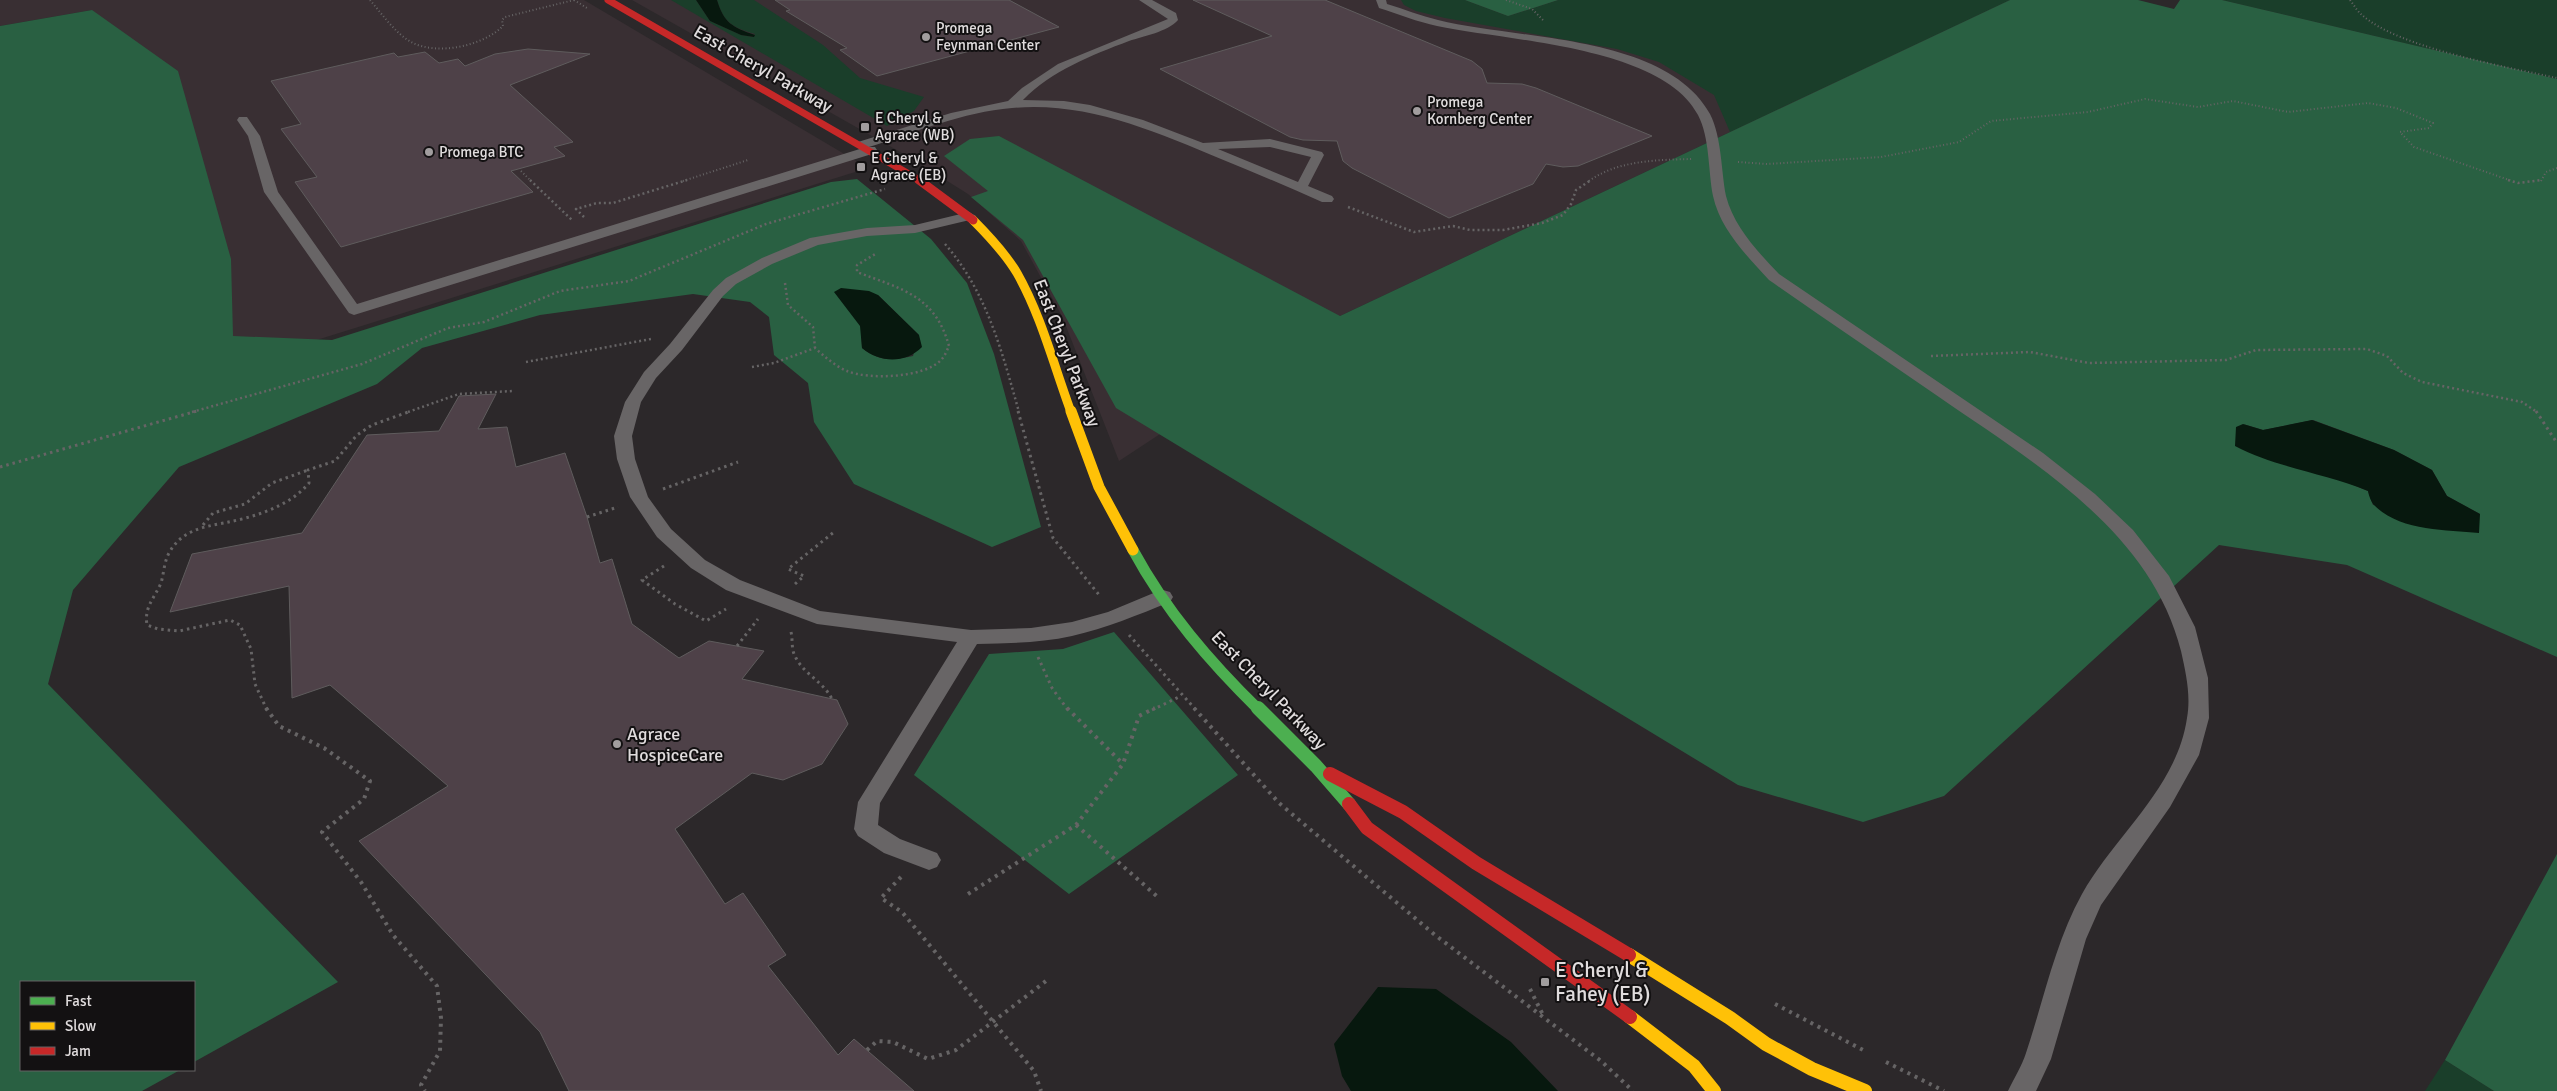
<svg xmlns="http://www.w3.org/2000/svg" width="2557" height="1091" font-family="Signika,sans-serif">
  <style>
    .built { fill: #392f33 }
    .green { fill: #1a3e2a }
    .forest { fill: #296042; fill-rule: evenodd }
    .water { fill: #07180e }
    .building { fill: #4e4148; stroke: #5f5c5d }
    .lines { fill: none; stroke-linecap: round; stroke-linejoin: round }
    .path-far3 { stroke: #666465; stroke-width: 2; stroke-dasharray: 1 2.5; stroke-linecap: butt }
    .path-far2 { stroke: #666465; stroke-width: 2.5; stroke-dasharray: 2 3; stroke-linecap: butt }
    .path-far1 { stroke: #666465; stroke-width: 3; stroke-dasharray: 2.5 4; stroke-linecap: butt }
    .path { stroke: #666465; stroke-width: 4; stroke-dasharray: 3 5; stroke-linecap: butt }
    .lane { fill: #686566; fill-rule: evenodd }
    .fast-far1 { stroke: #4caf50; stroke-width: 11 }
    .fast { stroke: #4caf50; stroke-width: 14 }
    .slow-far2 { stroke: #ffc107; stroke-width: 9 }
    .slow-far1 { stroke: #ffc107; stroke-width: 11 }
    .slow { stroke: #ffc107; stroke-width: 14 }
    .jam-far2 { stroke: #c62828; stroke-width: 7 }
    .jam-far1 { stroke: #c62828; stroke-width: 9 }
    .jam { stroke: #c62828; stroke-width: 14 }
    .poi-dot { fill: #a19d9e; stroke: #131112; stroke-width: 2 }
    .labels { text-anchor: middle; stroke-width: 4; stroke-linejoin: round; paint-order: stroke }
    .far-poi-label { font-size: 15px; fill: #e0dcdd; stroke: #131112; text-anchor: start }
    .street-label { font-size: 18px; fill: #e0dcdd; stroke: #131112 }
    .poi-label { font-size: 18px; fill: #e0dcdd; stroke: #131112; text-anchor: start }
    .near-poi-label { font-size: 21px; fill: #e0dcdd; stroke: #131112; text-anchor: start }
  </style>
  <rect width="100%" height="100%" fill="#2c282a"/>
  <path class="built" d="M 0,0 L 584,0 L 868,168 L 233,366 L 92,10 L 0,26 Z
    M 632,0 L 2010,0 L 1340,316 L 1119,461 L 1062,316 L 1021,241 L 968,194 L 909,157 Z"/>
  <path class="green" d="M 671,0 L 696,0 L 710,21 L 741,35 L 753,37 L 755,34 C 732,27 724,23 717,0 L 754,0 L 823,45 L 860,78 L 924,97 L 914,111 L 887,126 Z
    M 1401,0 L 1465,0 L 1508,16 L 1558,0 L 2010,0 L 1730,132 L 1714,95 L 1659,62 L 1617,49 L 1445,18 L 1416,11 L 1404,5 Z
    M 2222,0 L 2557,0 L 2557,79 Z
    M 2445,1060 L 2494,1091 L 2425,1091 Z"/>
  <path class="forest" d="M 1465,0 L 1558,0 L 1508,16 Z
    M 2010,0 L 2138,0 L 2174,9 L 2180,0 L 2222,0 L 2557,79 L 2557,657 L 2347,565 L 2219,545 L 1944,796 L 1863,822 L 1738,785 L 1116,408 L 1023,240 L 971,197 L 988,191 L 944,156 L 970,139 L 999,136 L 1340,316 ZM 2313,420 L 2394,450 L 2432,470 L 2447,496 L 2480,514 L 2373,505 L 2368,491 L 2341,480 L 2243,424 L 2263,430 Z
    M 92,10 L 178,71 L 231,259 L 233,336 L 332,340 L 831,182 L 857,179 L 931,239 L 967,283 L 994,354 L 1041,527 L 992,547 L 854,484 L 814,422 L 808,383 L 774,355 L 769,317 L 750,302 L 693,294 L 540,315 L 422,348 L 377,384 L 179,467 L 73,590 L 48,684 L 338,982 L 194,1062 L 194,982 L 21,982 L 21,1070 L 180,1070 L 142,1091 L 0,1091 L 0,26 ZM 878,295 L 919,335 L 913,356 C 893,360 879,362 862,348 L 861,326 L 839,296 Z
    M 1114,632 L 1238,775 L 1069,894 L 914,775 L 989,654 L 1063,649 Z
    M 2557,854 L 2557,1091 L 2494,1091 L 2445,1060 Z"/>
  <path class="water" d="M 696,0 L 717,0 C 724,23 732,27 755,35 L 754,37 L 741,35 L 710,21 Z
    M 841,288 L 869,291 L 878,295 L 919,335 L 922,347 C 905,364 880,363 862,348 L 860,326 L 834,292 Z
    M 2312,420 L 2394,450 L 2432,470 L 2447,496 L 2480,514 L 2479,533 C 2446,530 2399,531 2374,505 C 2371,502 2369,496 2368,491 C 2324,473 2277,468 2235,446 L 2236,427 L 2243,424 L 2263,430 Z
    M 1378,987 L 1436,989 L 1511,1042 L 1558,1091 L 1351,1091 L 1342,1076 L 1334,1044 Z"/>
  <path class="building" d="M 775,0 L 1009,0 L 1059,27 L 877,76 L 840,50 L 847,48 L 786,11 L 790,10 Z
    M 1193,0 L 1325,0 L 1472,61 L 1482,69 L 1487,83 L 1522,84 L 1536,88 L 1652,136 L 1578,166 L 1563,167 L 1546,164 L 1533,184 L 1449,218 L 1352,168 L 1343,161 L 1337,141 L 1303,140 L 1290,137 L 1160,69 L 1272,36 Z
    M 528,49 L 590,54 L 510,85 L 573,142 L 554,147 L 565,156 L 511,171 L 533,192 L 341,247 L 295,182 L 317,177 L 281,129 L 301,124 L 271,81 L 394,53 L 398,57 L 425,52 L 439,63 L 458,59 L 465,66 L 495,54 Z
    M 496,394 L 478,429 L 507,427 L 516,467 L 565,453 L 587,517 L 600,563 L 612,559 L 632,624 L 679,658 L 709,641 L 764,651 L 742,679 L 837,700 L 848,724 L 822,764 L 783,780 L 752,773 L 675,829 L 725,904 L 743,893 L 786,955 L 768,966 L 838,1055 L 854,1039 L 914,1091 L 569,1091 L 540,1032 L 359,841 L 448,786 L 330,685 L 292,698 L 289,586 L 170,612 L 192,554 L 302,533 L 367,435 L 439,431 L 459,396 Z"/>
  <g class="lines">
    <path class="path-far3" d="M 370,0 C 382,14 395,33 411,42 C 437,56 483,46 503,26 L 502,20 L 505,17 L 574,0
      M 574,0 L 587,8
      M 1506,0 L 1532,9 L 1543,20
      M 2350,0 C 2354,5 2357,11 2362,15 C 2399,48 2507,67 2557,78
      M 1738,162 L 1767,164 L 1881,157 L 1959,142 L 1991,121 L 2088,112 L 2145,99 L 2198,107 L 2233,101 L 2288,112 L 2368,103 L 2396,108 L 2433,123 L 2429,128 L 2400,132 L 2414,147 L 2512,181
      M 521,171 L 531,181
      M 683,181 L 748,160
      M 1589,181 C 1618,160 1658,160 1692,159
      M 2541,181 L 2546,172 L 2557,168"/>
    <path class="path-far2" d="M 530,180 L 573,221
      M 2508,180 L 2518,183 L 2542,180
      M 1348,207 L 1414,232 L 1453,226 L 1470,230 L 1503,230 L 1542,223 L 1563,215 L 1571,204 L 1576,190 L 1591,180
      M 584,217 L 576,209 L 597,203 L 613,203 L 687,180
      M 945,244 C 987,292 1002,352 1019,412
      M 785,283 L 788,305 L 813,327 L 815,348
      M 1931,356 L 2030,352 L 2089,363 L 2226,360 L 2256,350 L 2367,349 L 2387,356 L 2403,373 L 2422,382 L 2522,402 L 2537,412
      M 526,362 L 651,339
      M 752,367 L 774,363 L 815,348 C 825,357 835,366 847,371 C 869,380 924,378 941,360 C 945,356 947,350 949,346 C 935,295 901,289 857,272 L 857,265 L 877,253
      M 192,412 L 362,364 L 448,328 L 484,322 L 560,291 L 629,281 L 766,224 L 885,189
      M 408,412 L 459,394 L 513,391"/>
    <path class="path-far1" d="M 1018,411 L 1053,538 L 1100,596
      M 2536,411 L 2557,443
      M 0,467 L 197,411
      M 663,489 L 738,462
      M 587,517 L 618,507
      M 203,525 L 213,513 L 245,504 L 272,483 L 308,470
      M 664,566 L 642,580 L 675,604 L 706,621 L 726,609
      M 795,584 L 804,576 L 788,569 L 834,532
      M 791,632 C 793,640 791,649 795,656 C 803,674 823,681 832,699
      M 1129,635 L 1196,710
      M 737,646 L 758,619
      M 1038,657 L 1052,688 L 1068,710
      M 267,710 L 255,684 L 251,649 L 240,625 L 230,620 L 179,631 L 158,629 L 147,625 C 144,607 154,599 161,583 C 164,573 164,562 169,553 C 181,531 202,527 224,523 C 254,517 289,507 309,483 L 308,470 L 335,461 L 357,435 L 372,425 L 411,411
      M 1152,710 L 1181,696"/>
    <path class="path" d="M 266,708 L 279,726 L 324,748 L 370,781 L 364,799 L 322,832 L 361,882 L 393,935 L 437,986 L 441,1018 L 440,1051 L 421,1085 L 425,1091
      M 1067,708 L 1123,764
      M 1194,708 L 1279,803 L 1435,935 L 1601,1061 L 1633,1091
      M 1076,825 L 1159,898
      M 901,877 L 881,898 L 902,912 L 1034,1071 L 1041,1091
      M 968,894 L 1076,825 L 1123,764 L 1139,716 L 1155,708
      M 1530,989 L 1544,1017
      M 1775,1004 L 1865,1051
      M 867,1050 L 877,1041 L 893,1042 L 928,1059 L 956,1050 L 1046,981
      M 1886,1062 L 1944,1091"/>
    <path class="lane" d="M 1139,0 L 1152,0 L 1176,13 L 1178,20 C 1167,32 1144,36 1129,41 C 1092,55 1051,71 1023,100 L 1064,101 L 1090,105 L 1143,120 L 1203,143 L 1270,139 L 1322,152 L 1324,155 L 1308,186 L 1332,196 L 1334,199 L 1332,202 L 1322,202 C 1289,187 1255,173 1221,159 C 1154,131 1086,101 1012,108 C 963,112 916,132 869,147 L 875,147 L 877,150 L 875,153 L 354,315 L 349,313 L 264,192 L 248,136 L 237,120 L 239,117 L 247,117 L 260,136 L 278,192 L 357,304 L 863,148 L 858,148 L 856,145 L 858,142 L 951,113 L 1008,101 L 1022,88 L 1058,64 L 1168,19 ZM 1270,147 L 1311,157 L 1298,182 L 1218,149 Z
      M 1376,0 L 1386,0 L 1387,4 C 1404,9 1421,16 1438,20 C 1517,40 1666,34 1710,114 C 1722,138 1721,170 1726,196 C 1734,227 1758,252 1779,274 L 2043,453 L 2095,494 L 2133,530 L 2169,576 L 2195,627 L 2208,678 L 2209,718 L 2199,755 L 2170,807 L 2101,905 L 2086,939 L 2051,1059 L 2036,1091 L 2008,1091 C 2014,1078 2022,1066 2026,1053 C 2044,999 2055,943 2082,894 C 2115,835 2177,788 2187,718 C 2191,696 2186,673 2181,651 C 2151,531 2033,462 1939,397 C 1882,358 1825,319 1769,280 C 1747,256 1720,229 1713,196 C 1708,170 1710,138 1698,115 C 1662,46 1507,41 1437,26 C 1418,22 1398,14 1379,8 Z
      M 969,212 L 976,216 L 974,219 L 915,233 L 867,236 L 818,245 L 772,264 L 736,284 L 723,296 L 682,350 L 656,378 L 641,402 L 632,436 L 635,459 L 648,497 L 671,529 L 705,560 L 740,580 L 820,611 L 971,630 L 1031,628 L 1072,622 L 1108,612 L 1156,592 L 1163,590 L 1170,592 L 1173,597 L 1170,602 C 1138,615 1106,628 1072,636 C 1041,643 1009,643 977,644 L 880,803 L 878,825 L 900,839 L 937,853 L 941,860 L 937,867 L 929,870 L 884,853 L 858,836 L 854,829 L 858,802 L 957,642 L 817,624 L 726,590 L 691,568 L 657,537 L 630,497 L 617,459 L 614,436 L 625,402 L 644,372 L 670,344 L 713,290 L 726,278 L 762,258 L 810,238 L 867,228 L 915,225 Z"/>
    <path class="fast-far1" d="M 1133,550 C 1166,611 1210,662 1259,710"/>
    <path class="fast" d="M 1258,708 L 1316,766 L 1349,804"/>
    <path class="slow-far2" d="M 973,220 C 989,236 1005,253 1017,273 C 1041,315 1054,366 1071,412"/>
    <path class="slow-far1" d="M 1071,411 L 1099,487 L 1133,550"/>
    <path class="slow" d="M 1629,955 L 1730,1018 L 1766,1044 L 1812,1069 L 1865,1091
      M 1630,1017 L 1694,1066 L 1714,1091"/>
    <path class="jam-far2" d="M 608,0 L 921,181"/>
    <path class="jam-far1" d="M 919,180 L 973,220"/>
    <path class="jam" d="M 1330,774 L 1403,812 L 1476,863 L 1629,955
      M 1349,804 L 1367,828 L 1630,1017"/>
  </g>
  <g class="poi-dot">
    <circle cx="926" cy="37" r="5"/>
    <circle cx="1417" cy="111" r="5"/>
    <rect x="860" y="122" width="10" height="10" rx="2.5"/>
    <circle cx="429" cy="152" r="5"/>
    <rect x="856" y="162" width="10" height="10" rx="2.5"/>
    <circle cx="617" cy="744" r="5"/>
    <rect x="1540" y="977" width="10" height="10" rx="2.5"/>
  </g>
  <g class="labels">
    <g class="far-poi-label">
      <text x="936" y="33">Promega<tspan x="936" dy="17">Feynman Center</tspan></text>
      <text x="1427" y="107">Promega<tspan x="1427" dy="17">Kornberg Center</tspan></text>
      <text x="875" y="123">E Cheryl &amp;<tspan x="875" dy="17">Agrace (WB)</tspan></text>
      <text x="439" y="157">Promega BTC</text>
      <text x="871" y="163">E Cheryl &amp;<tspan x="871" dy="17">Agrace (EB)</tspan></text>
    </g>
    <g class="street-label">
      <text transform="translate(763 69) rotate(30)" y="6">East Cheryl Parkway</text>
      <text transform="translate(1067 353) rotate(69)" y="6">East Cheryl Parkway</text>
      <text transform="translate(1269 690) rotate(46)" y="6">East Cheryl Parkway</text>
    </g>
    <g class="poi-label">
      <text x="627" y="740">Agrace<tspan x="627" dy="21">HospiceCare</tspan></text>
    </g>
    <g class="near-poi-label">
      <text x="1555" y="977">E Cheryl &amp;<tspan x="1555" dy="24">Fahey (EB)</tspan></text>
    </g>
  </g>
  <rect x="20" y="981" width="175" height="90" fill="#131112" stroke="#656263"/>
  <rect x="30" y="997" width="25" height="8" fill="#4caf50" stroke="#656263"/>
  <text x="65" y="1006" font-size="15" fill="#e0dcdd">Fast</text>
  <rect x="30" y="1022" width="25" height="8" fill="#ffc107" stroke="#656263"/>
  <text x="65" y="1031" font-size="15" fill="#e0dcdd">Slow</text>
  <rect x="30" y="1047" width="25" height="8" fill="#c62828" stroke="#656263"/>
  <text x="65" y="1056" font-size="15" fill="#e0dcdd">Jam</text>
</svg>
